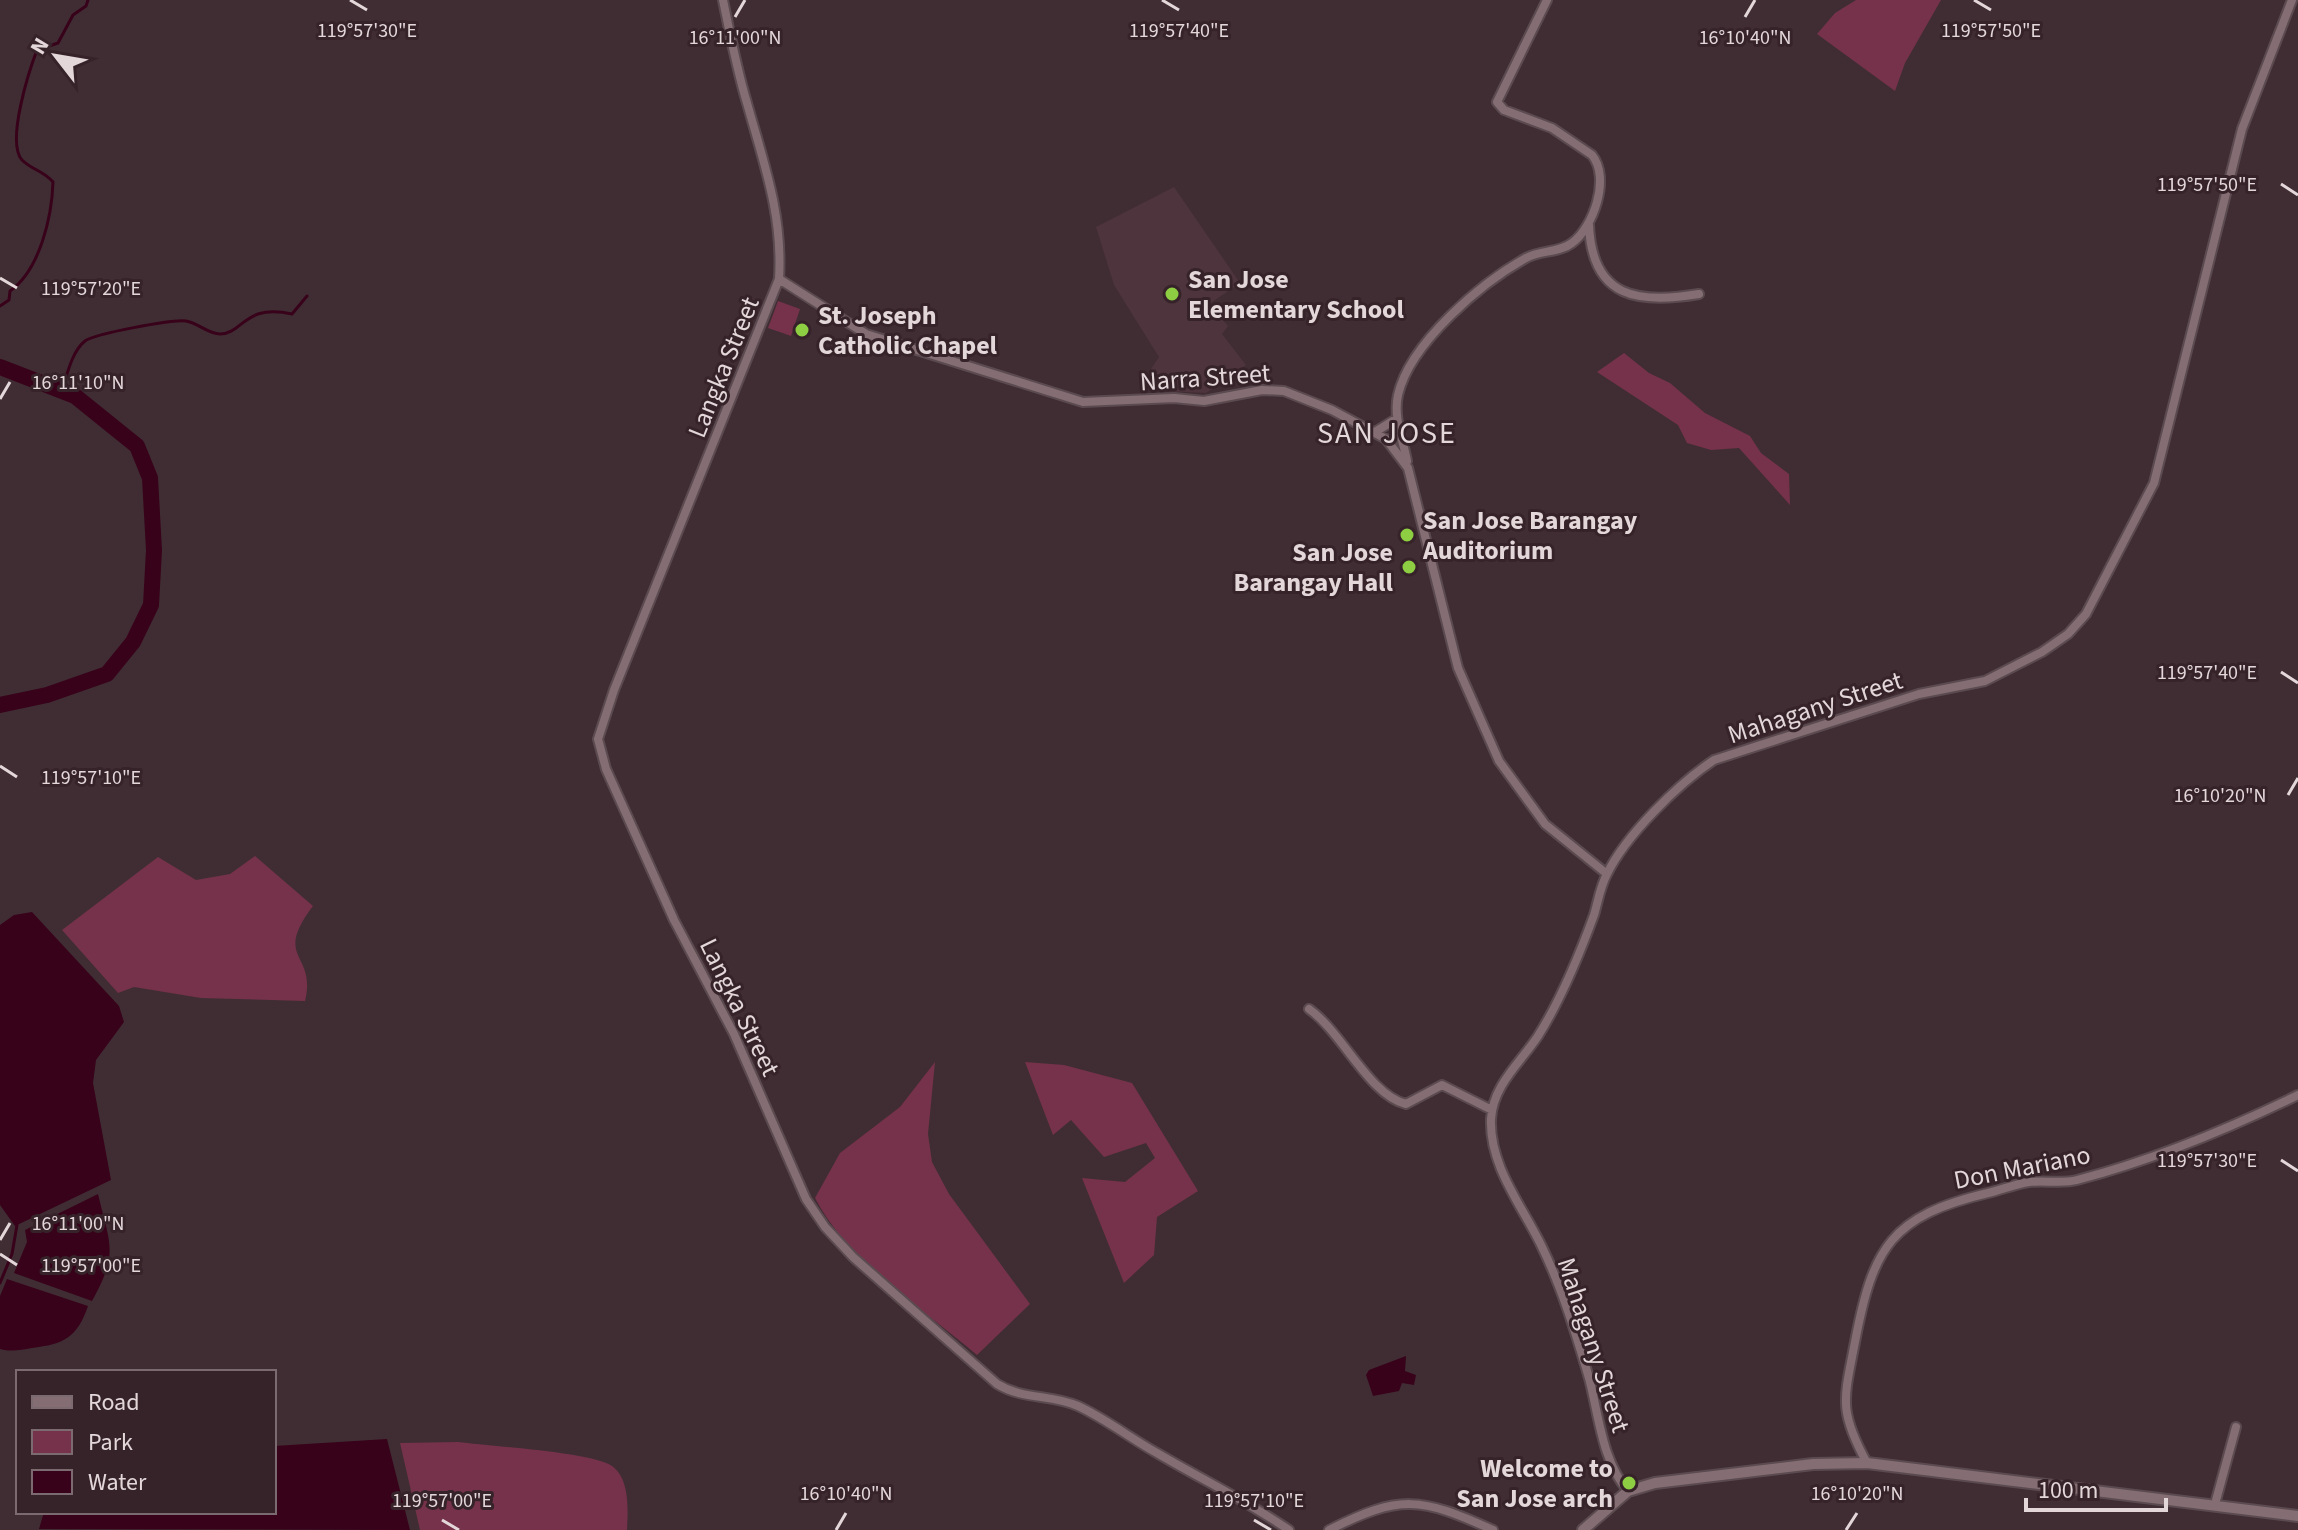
<svg xmlns="http://www.w3.org/2000/svg" width="2298" height="1530" font-family="'Source Sans 3',sans-serif">
  <style>
    .built { fill: #4e343c }
    .green { fill: #75324a }
    .water { fill: #38021a }
    .lines { fill: none; stroke-linecap: round; stroke-linejoin: round }
    .stream { stroke: #38021a; stroke-width: 3 }
    .river { stroke: #38021a; stroke-width: 16 }
    .minor-casing { stroke: #5b4b50; stroke-width: 12 }
    .tertiary-casing { stroke: #5b4b50; stroke-width: 14 }
    .minor { stroke: #846e74; stroke-width: 8 }
    .tertiary { stroke: #846e74; stroke-width: 10 }
    .ticks { fill: none; stroke: #e3d7da; stroke-width: 3 }
    .poi-dot { fill: #8ece43; stroke: #362329; stroke-width: 3 }
    .labels { text-anchor: middle; stroke-width: 6; stroke-linejoin: round; paint-order: stroke }
    .poi-label { font-size: 26px; font-weight: bold; fill: #e3d7da; stroke: #362329; text-anchor: start }
    .street-label { font-size: 26px; fill: #e3d7da; stroke: #362329 }
    .quarter-label { font-size: 30px; letter-spacing: 2px; fill: #e3d7da; stroke: #362329 }
    .ticks-label { font-size: 20px; text-anchor: middle; fill: #e3d7da; stroke: #362329; stroke-width: 6; stroke-linejoin: round; paint-order: stroke }
  </style>
  <rect width="100%" height="100%" fill="#402d33"/>
  <path class="built" d="M 1174,187 L 1240,283 L 1209,304 L 1228,326 L 1222,334 L 1246,365 L 1206,393 L 1164,391 L 1151,369 L 1159,357 L 1114,285 L 1096,227 Z"/>
  <path class="green" d="M 1856,0 L 1941,0 L 1905,63 L 1895,91 L 1817,34 L 1835,13 Z
    M 778,301 L 800,309 L 791,336 L 768,328 Z
    M 1624,353 L 1649,373 L 1670,383 L 1705,413 L 1750,436 L 1761,453 L 1789,474 L 1790,505 L 1739,448 L 1711,450 L 1687,443 L 1678,425 L 1597,372 Z
    M 255,856 L 313,906 C 272,960 317,952 305,1001 L 201,998 L 134,987 L 118,993 L 62,930 L 158,857 L 196,880 L 230,874 Z
    M 935,1062 L 928,1134 L 932,1162 L 949,1194 L 1030,1304 L 977,1355 C 922,1308 849,1263 815,1198 L 840,1153 L 900,1107 Z
    M 1025,1062 L 1064,1065 L 1132,1083 L 1198,1191 L 1157,1217 L 1154,1255 L 1124,1283 L 1082,1178 L 1125,1182 L 1155,1158 L 1146,1143 L 1104,1157 L 1071,1120 L 1053,1135 Z
    M 458,1442 C 488,1446 593,1452 612,1466 C 630,1479 628,1510 627,1530 L 420,1530 L 400,1443 Z"/>
  <path class="water" d="M 32,912 L 119,1006 L 124,1022 L 96,1060 L 93,1083 L 111,1180 L 15,1226 L 0,1205 L 0,925 L 14,915 Z
    M 98,1194 C 110,1245 119,1252 92,1301 L 14,1273 L 27,1242 L 25,1230 Z
    M 7,1279 L 88,1306 C 77,1338 64,1344 32,1348 C 21,1350 11,1352 0,1349 L 0,1296 Z
    M 1406,1356 L 1405,1371 L 1416,1375 L 1414,1385 L 1402,1383 L 1399,1391 L 1373,1396 L 1366,1375 L 1369,1370 Z
    M 387,1439 L 410,1530 L 39,1529 L 44,1512 L 274,1512 L 274,1446 Z"/>
  <g class="lines">
    <path class="stream" d="M 0,306 L 9,300 L 10,291 C 40,270 52,216 53,182 C 44,171 32,170 22,160 C 6,142 29,71 37,50 L 58,43 L 73,15 L 86,6 L 88,0
      M 62,390 C 67,375 72,351 85,341 C 94,334 172,319 186,321 C 198,323 208,334 220,334 C 243,334 244,303 292,314 L 307,296
      M 0,1283 L 12,1254 L 17,1225"/>
    <path class="river" d="M 0,367 L 75,396 L 137,446 L 150,478 L 154,550 L 151,605 L 133,642 L 107,674 L 47,695 L 0,705"/>
    <g class="minor-casing">
      <path id="minor" d="M 723,0 C 730,34 737,70 747,103 C 764,164 783,215 779,279 L 614,690 L 598,739 L 606,769 L 674,920 L 734,1034 L 806,1199 L 825,1227 L 853,1257 L 997,1384 C 1023,1400 1051,1394 1078,1406 C 1106,1419 1130,1438 1157,1453 C 1201,1479 1247,1501 1289,1530
        M 1589,225 C 1592,299 1639,304 1699,294
        M 779,279 L 866,334 L 1083,402 L 1174,398 L 1204,401 L 1262,390 L 1284,391 L 1332,410 L 1386,439 L 1408,468 L 1458,668 L 1499,761 L 1545,824 L 1607,874
        M 1375,432 L 1396,419
        M 1407,461 C 1403,439 1393,418 1398,395 C 1410,343 1481,283 1526,258 C 1540,250 1559,253 1572,243 C 1593,228 1611,178 1592,155 L 1552,128 L 1504,110 L 1497,102 L 1547,0
        M 1309,1009 C 1342,1032 1369,1095 1406,1104 L 1442,1085 L 1492,1110
        M 1867,1463 C 1838,1410 1844,1399 1855,1342 C 1873,1247 1891,1216 1988,1193 C 2001,1190 2015,1184 2029,1182 C 2045,1180 2062,1184 2077,1180 C 2153,1160 2228,1129 2298,1095
        M 1628,1491 C 1602,1461 1599,1416 1589,1378 C 1576,1334 1562,1288 1542,1247 C 1523,1207 1489,1166 1491,1119 C 1493,1085 1521,1062 1538,1036 C 1562,998 1579,956 1594,915 C 1598,902 1600,887 1607,874 C 1626,835 1678,784 1714,760 L 1919,694 L 1985,681 L 2042,652 L 2068,634 L 2086,614 L 2154,483 L 2242,129 L 2292,0
        M 2215,1504 L 2236,1427
        M 1329,1530 C 1401,1494 1420,1497 1493,1530"/>
    </g>
    <g class="tertiary-casing">
      <path id="tertiary" d="M 1583,1530 L 1628,1491 L 1655,1483 L 1813,1464 L 1867,1463 L 2298,1516"/>
    </g>
    <use href="#minor" class="minor"/>
    <use href="#tertiary" class="tertiary"/>
  </g>
  <path class="ticks" d="M 350,0 L 367,10M 1162,0 L 1179,10M 1974,0 L 1991,10M 735,17 L 745,0M 1745,17 L 1755,0M 2281,184 L 2298,195M 0,278 L 17,288M 0,399 L 10,382M 2281,672 L 2298,683M 0,766 L 17,777M 2288,795 L 2298,778M 2281,1160 L 2298,1171M 0,1240 L 10,1223M 0,1254 L 17,1265M 442,1520 L 459,1530M 1254,1520 L 1271,1530M 836,1530 L 846,1513M 1846,1530 L 1857,1513"/>
  <g class="poi-dot">
    <circle cx="1172" cy="294" r="8"/>
    <circle cx="802" cy="330" r="8"/>
    <circle cx="1407" cy="535" r="8"/>
    <circle cx="1409" cy="567" r="8"/>
    <circle cx="1629" cy="1483" r="8"/>
  </g>
  <g class="labels">
    <g class="poi-label">
      <text x="1188" y="288">San Jose<tspan x="1188" dy="30">Elementary School</tspan></text>
      <text x="818" y="324">St. Joseph<tspan x="818" dy="30">Catholic Chapel</tspan></text>
      <text x="1423" y="529">San Jose Barangay<tspan x="1423" dy="30">Auditorium</tspan></text>
      <text x="1393" y="561" text-anchor="end">San Jose<tspan x="1393" dy="30">Barangay Hall</tspan></text>
      <text x="1613" y="1477" text-anchor="end">Welcome to<tspan x="1613" dy="30">San Jose arch</tspan></text>
    </g>
    <g class="street-label">
      <text transform="translate(723 367) rotate(-68)" y="9">Langka Street</text>
      <text transform="translate(1205 377) rotate(-4)" y="9">Narra Street</text>
      <text transform="translate(1815 707) rotate(-18)" y="9">Mahagany Street</text>
      <text transform="translate(740 1007) rotate(64)" y="9">Langka Street</text>
      <text transform="translate(2022 1167) rotate(-11)" y="9">Don Mariano</text>
      <text transform="translate(1594 1345) rotate(72)" y="9">Mahagany Street</text>
    </g>
    <g class="quarter-label">
      <text x="1387" y="443">SAN JOSE</text>
    </g>
  </g>
  <g class="ticks-label">
    <text x="1991" y="37">119°57'50"E</text>
    <text x="367" y="37">119°57'30"E</text>
    <text x="1179" y="37">119°57'40"E</text>
    <text x="735" y="44">16°11'00"N</text>
    <text x="1745" y="44">16°10'40"N</text>
    <text x="2207" y="191">119°57'50"E</text>
    <text x="91" y="295">119°57'20"E</text>
    <text x="78" y="389">16°11'10"N</text>
    <text x="2207" y="679">119°57'40"E</text>
    <text x="91" y="784">119°57'10"E</text>
    <text x="2220" y="802">16°10'20"N</text>
    <text x="2207" y="1167">119°57'30"E</text>
    <text x="78" y="1230">16°11'00"N</text>
    <text x="91" y="1272">119°57'00"E</text>
    <text x="846" y="1500">16°10'40"N</text>
    <text x="1857" y="1500">16°10'20"N</text>
    <text x="442" y="1507">119°57'00"E</text>
    <text x="1254" y="1507">119°57'10"E</text>
  </g>
  <rect x="16" y="1370" width="260" height="144" fill="#362329" stroke="#7b6b70" stroke-width="2"/>
  <rect x="32" y="1396" width="40" height="12" fill="#846e74" stroke="#7b6b70" stroke-width="2"/>
  <text x="88" y="1410" font-size="24" fill="#e3d7da">Road</text>
  <rect x="32" y="1430" width="40" height="24" fill="#75324a" stroke="#7b6b70" stroke-width="2"/>
  <text x="88" y="1450" font-size="24" fill="#e3d7da">Park</text>
  <rect x="32" y="1470" width="40" height="24" fill="#38021a" stroke="#7b6b70" stroke-width="2"/>
  <text x="88" y="1490" font-size="24" fill="#e3d7da">Water</text>
  <g transform="translate(56 56) rotate(301)" stroke="#362329" stroke-width="6" paint-order="stroke">
  <path d="M0-6L14 30L0 20L-14 30Z" fill="#e3d7da"/>
  <text y="-12" font-size="22" font-weight="bold" text-anchor="middle" fill="#e3d7da">N</text>
  </g>
  <path d="M2026 1498v12h140v-12" fill="none" stroke="#e3d7da" stroke-width="4"/>
  <text x="2038" y="1498" font-size="24" fill="#e3d7da" stroke="#362329" stroke-width="6" paint-order="stroke">100 m</text>
</svg>
